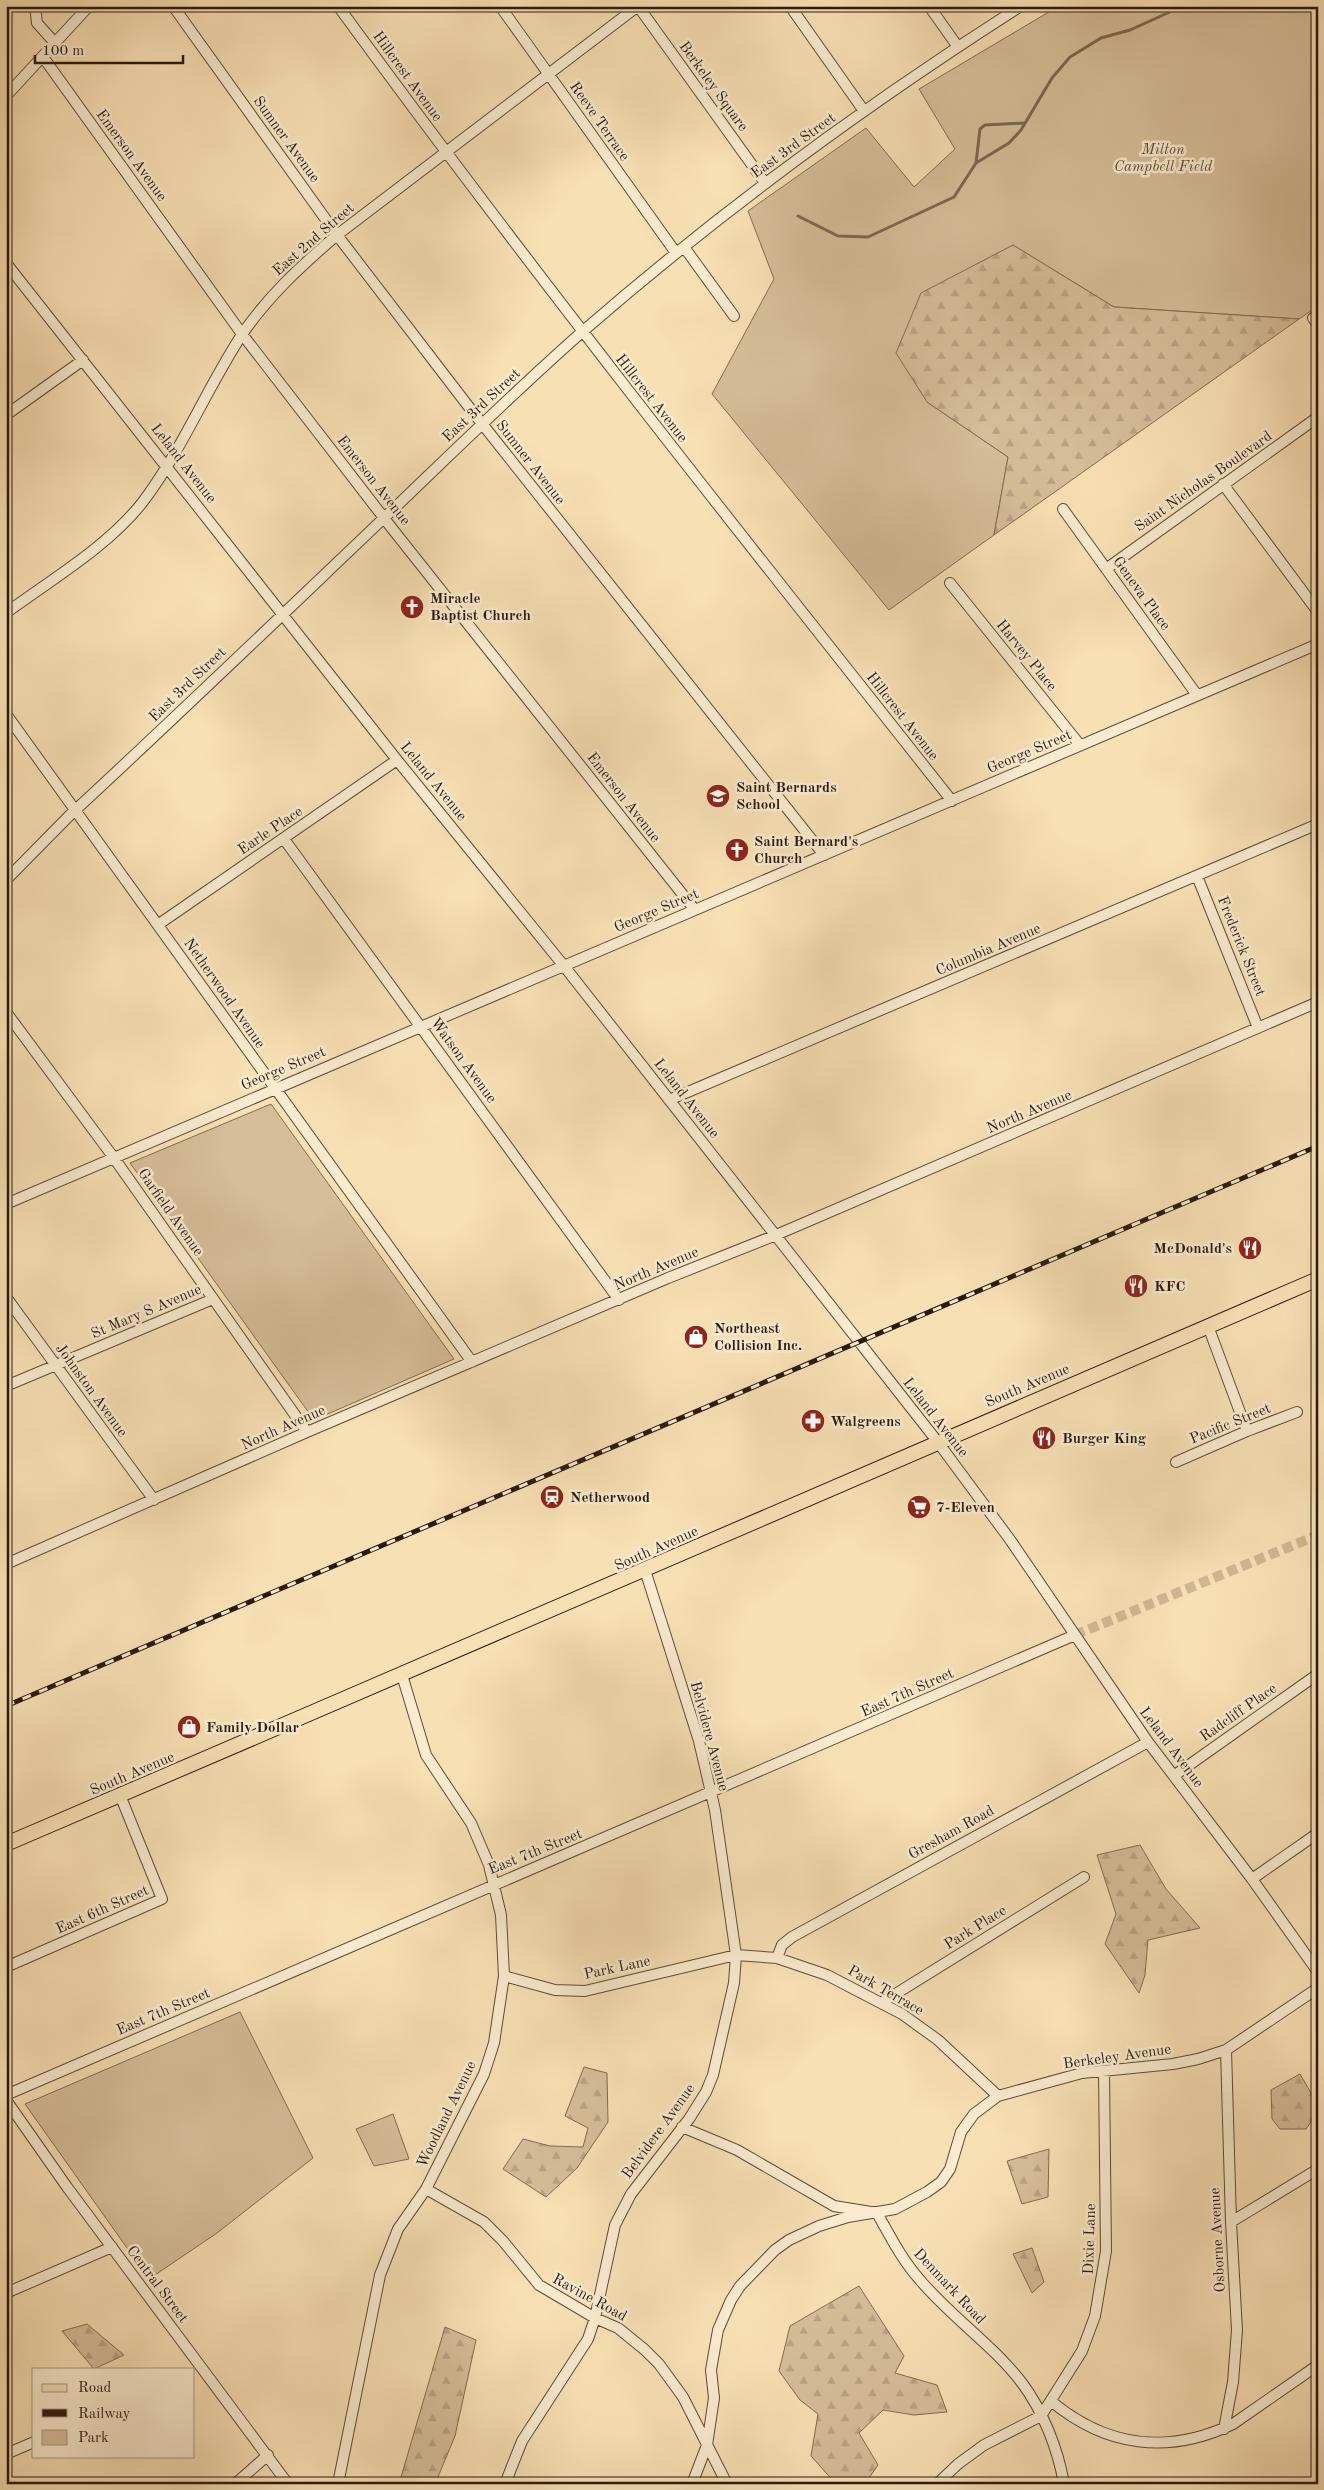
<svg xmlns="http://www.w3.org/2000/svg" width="1324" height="2490" font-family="'Old Standard TT',serif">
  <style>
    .green { fill: #d5be99; stroke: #806c54 }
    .forest { fill: url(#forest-firs); stroke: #806c54 }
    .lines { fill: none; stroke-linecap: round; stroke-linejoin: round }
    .stream { stroke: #7c6851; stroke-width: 3 }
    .minor-tunnel { stroke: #cfb894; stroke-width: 10; stroke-dasharray: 10 5; stroke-linecap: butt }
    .minor-casing { stroke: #5e4b38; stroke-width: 12 }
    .major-casing { stroke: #2b190f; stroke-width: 16 }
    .minor { stroke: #faebcf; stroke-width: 10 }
    .major { stroke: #f8e0b5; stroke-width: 14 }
    .rail-casing { stroke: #2b190f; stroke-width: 5 }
    .rail { stroke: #faebcf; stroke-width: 3; stroke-dasharray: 9; stroke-linecap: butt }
    .labels { text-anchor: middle; stroke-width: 5; stroke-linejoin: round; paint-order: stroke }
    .street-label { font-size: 15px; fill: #2b190f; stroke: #faebcf }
    .park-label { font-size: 15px; font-style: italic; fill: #5e4b38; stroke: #faebcf }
    .poi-label { font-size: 15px; font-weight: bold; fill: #2b190f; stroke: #faebcf; text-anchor: start }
  </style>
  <defs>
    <pattern id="forest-firs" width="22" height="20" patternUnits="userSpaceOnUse" patternTransform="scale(1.25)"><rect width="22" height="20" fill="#d5be99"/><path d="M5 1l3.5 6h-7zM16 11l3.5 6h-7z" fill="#b7a383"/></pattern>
  </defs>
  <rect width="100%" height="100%" fill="#f8e0b5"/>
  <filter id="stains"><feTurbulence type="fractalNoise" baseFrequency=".004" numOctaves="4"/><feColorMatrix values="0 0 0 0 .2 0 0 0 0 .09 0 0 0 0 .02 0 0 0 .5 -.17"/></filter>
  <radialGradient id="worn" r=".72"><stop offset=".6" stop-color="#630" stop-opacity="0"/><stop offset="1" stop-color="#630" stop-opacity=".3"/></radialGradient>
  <path class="green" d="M 1059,6 L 1318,6 L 1318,306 L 1299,319 L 1114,307 L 1013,245 L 927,402 L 1008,457 L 994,535 L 889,610 L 712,394 L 774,279 L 748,211 L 866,128 L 914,187 L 955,149 L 919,89 Z
    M 271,1104 L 454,1359 L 314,1420 L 130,1163 Z
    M 240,2012 L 313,2158 L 217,2233 L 149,2279 L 25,2104 Z
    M 393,2114 L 409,2159 L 374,2166 L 356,2129 Z"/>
  <path class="forest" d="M 1013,245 L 1114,307 L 1299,319 L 994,535 L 1008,457 L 927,402 L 896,353 L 921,293 Z
    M 1140,1845 L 1166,1889 L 1200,1928 L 1148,1940 L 1145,1975 L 1139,1993 L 1105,1944 L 1116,1914 L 1097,1855 Z
    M 584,2067 L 607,2073 L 608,2122 L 577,2168 L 546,2197 L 503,2169 L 523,2139 L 550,2146 L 583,2147 L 588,2128 L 565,2116 Z
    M 1300,2074 L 1318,2105 L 1318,2112 L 1306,2129 L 1280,2129 L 1272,2119 L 1271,2090 Z
    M 1049,2149 L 1048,2197 L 1022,2204 L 1007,2161 Z
    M 1032,2248 L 1044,2282 L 1032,2293 L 1013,2254 Z
    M 859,2286 L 904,2356 L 895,2373 L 937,2385 L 947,2412 L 914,2415 L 883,2410 L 859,2433 L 878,2465 L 865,2484 L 836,2484 L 811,2456 L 818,2414 L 800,2400 L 779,2371 L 790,2326 Z
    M 87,2324 L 124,2355 L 94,2369 L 62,2331 Z
    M 445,2327 L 476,2340 L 455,2436 L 435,2484 L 399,2484 Z"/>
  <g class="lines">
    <path class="stream" d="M 976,163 L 980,129 L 985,125 L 1024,123
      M 798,216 L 838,236 L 868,237 L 954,197 L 976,163 L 1009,143 L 1021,130 L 1052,78 L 1070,57 L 1101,38 L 1130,30 L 1172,11 L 1176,6"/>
    <path class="minor-tunnel" d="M 1075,1635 L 1318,1535"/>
    <g class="minor-casing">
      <path id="minor" d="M 35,6 L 37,23 L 55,43
        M 173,6 L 337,235 L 472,411 L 824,855
        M 338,6 C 536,277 744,539 952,801
        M 500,6 L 676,253
        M 638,6 L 765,183
        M 790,6 L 864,111
        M 929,6 L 958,47
        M 43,57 L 242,334 L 394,531 L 695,910
        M 6,96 L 89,6
        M 684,247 L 734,316
        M 6,263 L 397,760 L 564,966 L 937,1441 L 1011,1541 L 1148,1742 L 1252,1879 L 1318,1972
        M 1313,318 L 1318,325
        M 6,415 L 83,360
        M 1223,484 L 1318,612
        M 1063,509 L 1197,695
        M 1106,569 L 1318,417
        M 950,583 L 1080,745
        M 6,613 C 52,579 106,548 142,503 C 181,452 206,390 241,336 C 267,297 302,265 337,235 L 638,6
        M 6,714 L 472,1362
        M 284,839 L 619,1300
        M 1197,876 L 1258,1028
        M 6,880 L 70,815 C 176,717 281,616 385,517 C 450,455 515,391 582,332 C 720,212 867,104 1021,6
        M 159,924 L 397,760
        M 6,1012 L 114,1158 L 307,1432
        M 669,1100 L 1318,824
        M 6,1204 L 1318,644
        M 6,1297 L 154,1500
        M 1208,1326 L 1247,1431
        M 6,1386 L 213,1299
        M 1176,1462 L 1247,1431 L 1297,1412
        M 6,1564 L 307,1432 L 668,1278 L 776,1235 L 1318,1002
        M 1175,1775 L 1318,1674
        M 1252,1879 L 1318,1833
        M 777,1958 L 782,1945 L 792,1937 L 1148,1742
        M 6,1967 L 162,1899 L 120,1795
        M 504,1976 L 555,1990 L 585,1991 L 736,1955 L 777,1958 L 827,1975 L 902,2014 L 938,2040 L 998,2096
        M 881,2003 L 1084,1877
        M 6,2095 C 362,1941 720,1790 1075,1635
        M 6,2100 L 67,2187 L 288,2484
        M 682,2127 L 737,2150 L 834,2206 L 877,2213 C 890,2236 902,2260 920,2280 C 951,2317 993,2345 1022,2383 C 1043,2411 1058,2449 1064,2484
        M 426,2189 L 484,2222 L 503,2241 L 539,2285 L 595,2318 L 618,2328 L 645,2350 L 659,2364 L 683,2397 L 727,2484
        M 1231,2222 L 1318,2169
        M 6,2293 L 112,2247
        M 1051,2401 C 1106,2447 1168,2455 1233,2424 L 1318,2365
        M 1224,2429 L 1233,2382 L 1237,2330 L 1231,2222 L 1226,2050
        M 6,2454 L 34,2442
        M 235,2484 L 268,2455
        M 338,2484 L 380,2275 L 398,2229 L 426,2189 L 484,2074 L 494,2043 L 504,1976 L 501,1915 L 489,1865 L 471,1823 L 426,1755 L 402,1675
        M 505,2484 L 522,2441 L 588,2339 L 595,2318 L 615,2225 L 631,2194 L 689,2119 L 706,2092 L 713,2075 L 734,1983 L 736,1955 L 715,1810 L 699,1741 L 645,1570
        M 692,2484 L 707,2445 L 714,2398 L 711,2370 L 718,2330 L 731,2300 L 740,2286 L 775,2250 L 789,2240 L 819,2226 L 848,2217 L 895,2209 L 927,2192 L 941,2182 L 950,2169 L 961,2132 L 974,2114 L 998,2096 L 1082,2073 L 1173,2064 L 1198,2059 L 1226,2050 L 1318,1988
        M 937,2484 L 958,2464 L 984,2445 L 1041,2416 L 1082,2351 L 1095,2316 L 1106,2251 L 1104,2072"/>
    </g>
    <g class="major-casing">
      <path id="major" d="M 6,1844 C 444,1657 880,1465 1318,1279"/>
    </g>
    <use href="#minor" class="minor"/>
    <use href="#major" class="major"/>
    <g class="rail-casing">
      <path id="rail" d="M 6,1706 L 1318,1146"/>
    </g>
    <use href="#rail" class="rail"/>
  </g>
  <defs>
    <g id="church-disc" transform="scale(1.25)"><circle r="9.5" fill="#8f2418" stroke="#faebcf"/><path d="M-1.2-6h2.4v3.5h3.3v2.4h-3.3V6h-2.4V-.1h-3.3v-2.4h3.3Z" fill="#fff"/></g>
    <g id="school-disc" transform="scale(1.25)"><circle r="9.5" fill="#8f2418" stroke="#faebcf"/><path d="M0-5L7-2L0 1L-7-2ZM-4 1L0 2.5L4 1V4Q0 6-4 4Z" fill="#fff"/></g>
    <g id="restaurant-disc" transform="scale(1.25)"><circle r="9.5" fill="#8f2418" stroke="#faebcf"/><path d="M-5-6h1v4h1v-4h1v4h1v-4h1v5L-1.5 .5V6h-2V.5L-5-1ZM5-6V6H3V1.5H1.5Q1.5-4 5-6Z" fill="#fff"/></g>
    <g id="shop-disc" transform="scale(1.25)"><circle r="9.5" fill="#8f2418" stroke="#faebcf"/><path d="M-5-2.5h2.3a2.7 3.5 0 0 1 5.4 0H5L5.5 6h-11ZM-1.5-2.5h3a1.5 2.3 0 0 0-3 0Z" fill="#fff"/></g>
    <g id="pharmacy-disc" transform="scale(1.25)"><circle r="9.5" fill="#8f2418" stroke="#faebcf"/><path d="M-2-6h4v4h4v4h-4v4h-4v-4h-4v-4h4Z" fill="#fff"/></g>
    <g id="station-disc" transform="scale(1.25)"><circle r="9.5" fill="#8f2418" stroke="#faebcf"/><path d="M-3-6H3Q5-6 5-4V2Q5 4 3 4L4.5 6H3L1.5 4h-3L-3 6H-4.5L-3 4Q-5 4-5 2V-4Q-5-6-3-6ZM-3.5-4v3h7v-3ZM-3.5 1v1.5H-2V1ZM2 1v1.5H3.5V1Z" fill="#fff"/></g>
    <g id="supermarket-disc" transform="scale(1.25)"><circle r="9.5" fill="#8f2418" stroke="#faebcf"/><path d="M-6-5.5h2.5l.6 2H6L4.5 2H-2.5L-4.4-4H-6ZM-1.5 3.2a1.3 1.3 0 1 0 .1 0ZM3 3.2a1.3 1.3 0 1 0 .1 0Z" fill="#fff"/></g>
  </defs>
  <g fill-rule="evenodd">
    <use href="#church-disc" x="412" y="607"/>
    <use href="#school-disc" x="718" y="796"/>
    <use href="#church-disc" x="737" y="850"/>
    <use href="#restaurant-disc" x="1250" y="1248"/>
    <use href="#restaurant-disc" x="1136" y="1286"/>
    <use href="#shop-disc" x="696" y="1337"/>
    <use href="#pharmacy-disc" x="813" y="1421"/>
    <use href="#restaurant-disc" x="1044" y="1438"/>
    <use href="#station-disc" x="552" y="1497"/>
    <use href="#supermarket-disc" x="919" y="1507"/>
    <use href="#shop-disc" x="189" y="1727"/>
  </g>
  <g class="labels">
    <g class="street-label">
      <text transform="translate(408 76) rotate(54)" y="5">Hillcrest Avenue</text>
      <text transform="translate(714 86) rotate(54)" y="5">Berkeley Square</text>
      <text transform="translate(600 121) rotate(55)" y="5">Reeve Terrace</text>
      <text transform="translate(287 139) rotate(54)" y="5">Sumner Avenue</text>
      <text transform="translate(793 145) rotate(-36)" y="5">East 3rd Street</text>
      <text transform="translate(132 155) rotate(54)" y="5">Emerson Avenue</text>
      <text transform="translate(313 239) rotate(-41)" y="5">East 2nd Street</text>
      <text transform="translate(652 398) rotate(52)" y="5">Hillcrest Avenue</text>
      <text transform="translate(481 405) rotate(-43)" y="5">East 3rd Street</text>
      <text transform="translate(531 462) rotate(52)" y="5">Sumner Avenue</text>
      <text transform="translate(184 463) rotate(52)" y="5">Leland Avenue</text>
      <text transform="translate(374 480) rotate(52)" y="5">Emerson Avenue</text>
      <text transform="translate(1203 481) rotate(-35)" y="5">Saint Nicholas Boulevard</text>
      <text transform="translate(1142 593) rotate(54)" y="5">Geneva Place</text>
      <text transform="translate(1027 655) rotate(51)" y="5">Harvey Place</text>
      <text transform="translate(187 684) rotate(-44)" y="5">East 3rd Street</text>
      <text transform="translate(903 716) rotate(52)" y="5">Hillcrest Avenue</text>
      <text transform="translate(1029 751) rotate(-23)" y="5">George Street</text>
      <text transform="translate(434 781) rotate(51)" y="5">Leland Avenue</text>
      <text transform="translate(624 797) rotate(52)" y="5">Emerson Avenue</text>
      <text transform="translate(270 830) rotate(-34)" y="5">Earle Place</text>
      <text transform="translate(656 910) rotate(-23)" y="5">George Street</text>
      <text transform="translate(1242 946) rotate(68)" y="5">Frederick Street</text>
      <text transform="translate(988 949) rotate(-23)" y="5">Columbia Avenue</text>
      <text transform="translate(225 993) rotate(55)" y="5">Netherwood Avenue</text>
      <text transform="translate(464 1060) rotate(54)" y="5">Watson Avenue</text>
      <text transform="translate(283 1068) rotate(-23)" y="5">George Street</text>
      <text transform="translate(687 1098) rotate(52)" y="5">Leland Avenue</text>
      <text transform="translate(1029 1111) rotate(-23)" y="5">North Avenue</text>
      <text transform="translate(171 1212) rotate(55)" y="5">Garfield Avenue</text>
      <text transform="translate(656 1268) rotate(-23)" y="5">North Avenue</text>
      <text transform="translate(146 1311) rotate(-23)" y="5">St Mary S Avenue</text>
      <text transform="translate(1027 1385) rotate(-23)" y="5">South Avenue</text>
      <text transform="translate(92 1390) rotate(54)" y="5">Johnston Avenue</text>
      <text transform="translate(936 1417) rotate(52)" y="5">Leland Avenue</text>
      <text transform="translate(1230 1423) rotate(-22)" y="5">Pacific Street</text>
      <text transform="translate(283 1427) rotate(-24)" y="5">North Avenue</text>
      <text transform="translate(656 1548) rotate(-24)" y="5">South Avenue</text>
      <text transform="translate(907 1692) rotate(-24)" y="5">East 7th Street</text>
      <text transform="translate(1238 1712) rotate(-35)" y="5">Radcliff Place</text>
      <text transform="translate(710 1736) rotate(75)" y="5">Belvidere Avenue</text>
      <text transform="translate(1172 1747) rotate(53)" y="5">Leland Avenue</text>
      <text transform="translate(132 1773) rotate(-23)" y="5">South Avenue</text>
      <text transform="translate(951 1832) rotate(-29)" y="5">Gresham Road</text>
      <text transform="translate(535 1851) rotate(-22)" y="5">East 7th Street</text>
      <text transform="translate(102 1909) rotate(-24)" y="5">East 6th Street</text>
      <text transform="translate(975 1927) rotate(-32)" y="5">Park Place</text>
      <text transform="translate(617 1967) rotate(-12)" y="5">Park Lane</text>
      <text transform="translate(886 1990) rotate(30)" y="5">Park Terrace</text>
      <text transform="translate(163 2011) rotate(-23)" y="5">East 7th Street</text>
      <text transform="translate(1117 2056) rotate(-8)" y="5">Berkeley Avenue</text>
      <text transform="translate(446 2114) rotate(-64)" y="5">Woodland Avenue</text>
      <text transform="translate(658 2131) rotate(-54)" y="5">Belvidere Avenue</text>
      <text transform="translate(1089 2239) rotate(-88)" y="5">Dixie Lane</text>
      <text transform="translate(1217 2240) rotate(-93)" y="5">Osborne Avenue</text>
      <text transform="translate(158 2284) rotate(53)" y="5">Central Street</text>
      <text transform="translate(950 2286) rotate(47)" y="5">Denmark Road</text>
      <text transform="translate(590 2297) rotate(29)" y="5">Ravine Road</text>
    </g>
    <g class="park-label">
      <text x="1163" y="154">Milton<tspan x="1163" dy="17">Campbell Field</tspan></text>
    </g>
    <g class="poi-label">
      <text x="430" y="603">Miracle<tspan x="430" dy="17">Baptist Church</tspan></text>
      <text x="736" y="792">Saint Bernards<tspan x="736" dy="17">School</tspan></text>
      <text x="754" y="846">Saint Bernard's<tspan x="754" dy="17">Church</tspan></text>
      <text x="1232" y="1253" text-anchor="end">McDonald's</text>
      <text x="1154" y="1291">KFC</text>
      <text x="714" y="1333">Northeast<tspan x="714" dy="17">Collision Inc.</tspan></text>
      <text x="830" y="1426">Walgreens</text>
      <text x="1062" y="1443">Burger King</text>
      <text x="570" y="1502">Netherwood</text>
      <text x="936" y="1512">7-Eleven</text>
      <text x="206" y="1732">Family Dollar</text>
    </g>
  </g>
  <rect width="1324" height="2490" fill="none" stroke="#f8e0b5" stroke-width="25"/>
  <rect x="8" y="8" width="1309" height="2475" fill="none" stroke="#2b190f" stroke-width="2.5"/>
  <rect x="12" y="12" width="1299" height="2465" fill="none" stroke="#2b190f"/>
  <rect x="32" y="2368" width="162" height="90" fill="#faebcf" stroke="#a79782"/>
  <rect x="42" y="2384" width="25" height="8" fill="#f8e0b5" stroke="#a79782"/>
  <text x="78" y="2392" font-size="15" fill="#2b190f">Road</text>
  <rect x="42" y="2409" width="25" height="8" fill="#2b190f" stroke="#a79782"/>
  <text x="78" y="2418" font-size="15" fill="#2b190f">Railway</text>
  <rect x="42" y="2430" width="25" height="15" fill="#d5be99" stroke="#a79782"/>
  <text x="78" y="2442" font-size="15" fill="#2b190f">Park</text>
  <path d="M35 55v8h148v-8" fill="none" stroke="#2b190f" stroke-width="2.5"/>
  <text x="42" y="55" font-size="15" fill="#2b190f" stroke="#faebcf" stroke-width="4" paint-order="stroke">100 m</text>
  <rect width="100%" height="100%" filter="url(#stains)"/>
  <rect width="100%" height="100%" fill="url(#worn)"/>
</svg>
